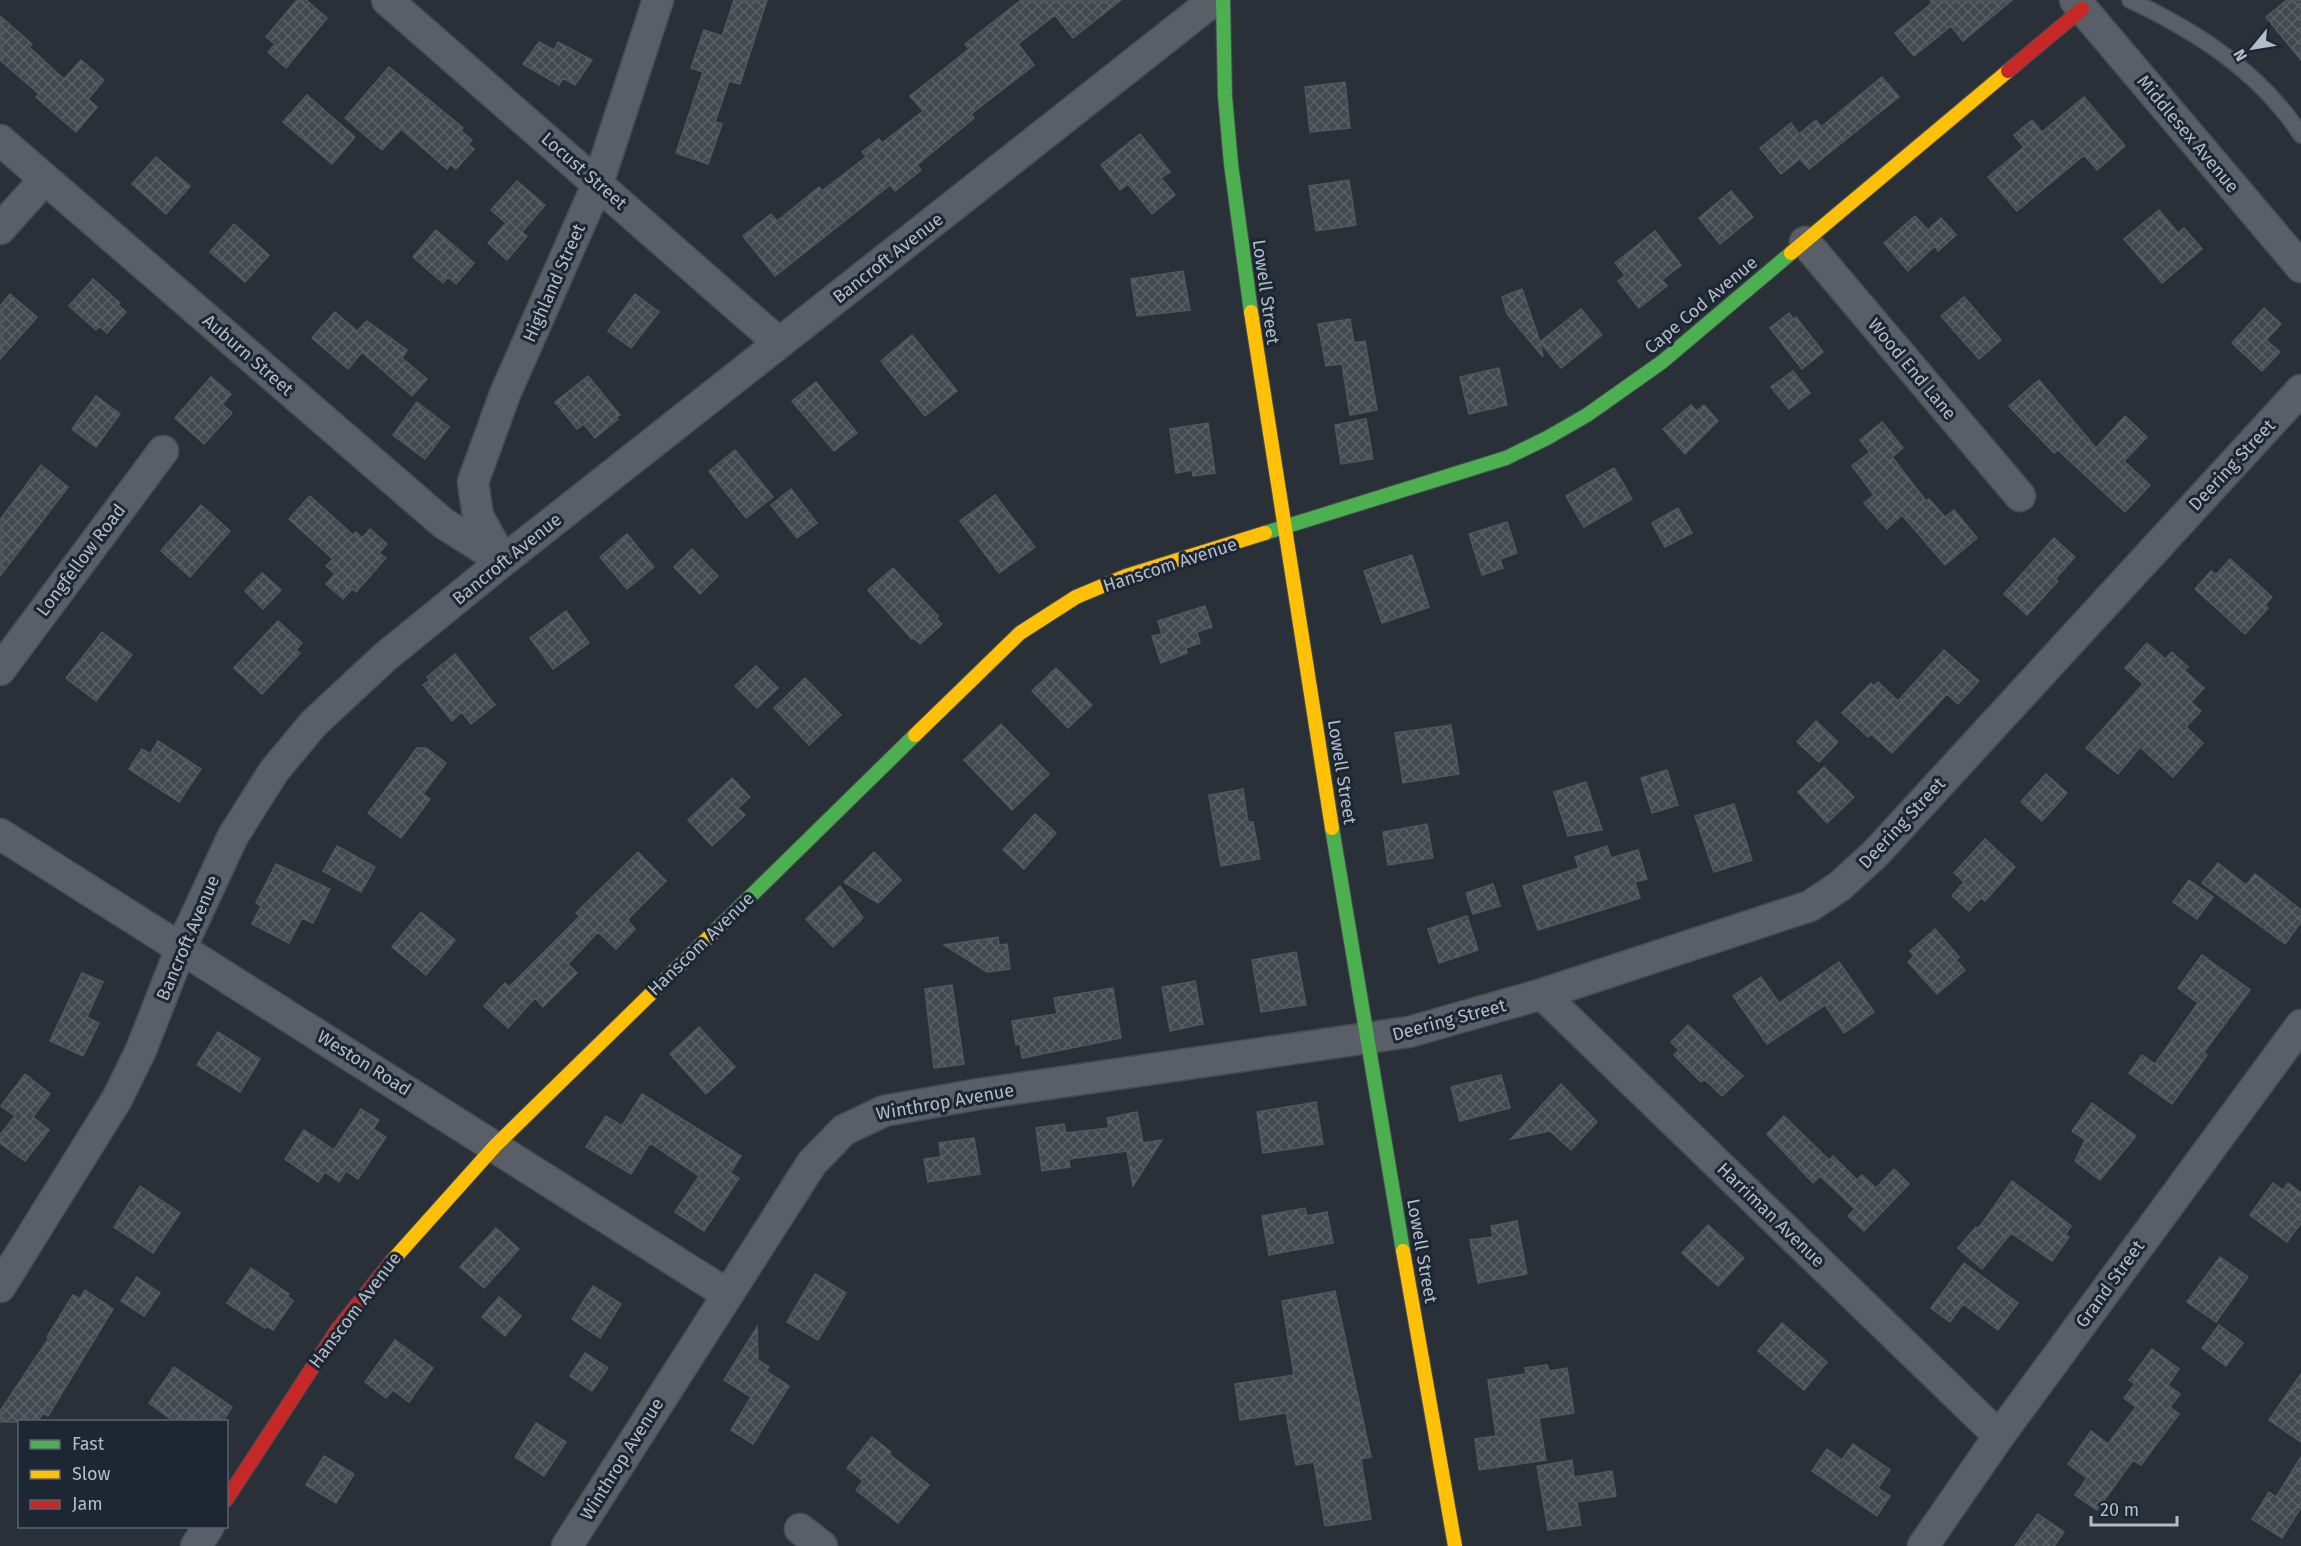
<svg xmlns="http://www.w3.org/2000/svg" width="2301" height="1546" font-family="'Fira Sans',sans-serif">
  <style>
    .building { fill: url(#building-cross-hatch); stroke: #52575f; stroke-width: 1.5 }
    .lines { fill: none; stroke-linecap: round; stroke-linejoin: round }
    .lane-casing { stroke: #484c53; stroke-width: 18 }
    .street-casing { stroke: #484c53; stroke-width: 33 }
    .fast-casing { stroke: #484c53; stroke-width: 16 }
    .slow-casing { stroke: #484c53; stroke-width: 16 }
    .jam-casing { stroke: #484c53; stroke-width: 16 }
    .lane { stroke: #5a5e66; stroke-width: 15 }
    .street { stroke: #5a5e66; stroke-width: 30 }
    .fast { stroke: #4caf50; stroke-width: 14 }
    .slow { stroke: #ffc107; stroke-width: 14 }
    .jam { stroke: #c62828; stroke-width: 14 }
    .labels { text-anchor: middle; stroke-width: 6; stroke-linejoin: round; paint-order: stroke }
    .street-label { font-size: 18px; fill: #b4bcc9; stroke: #1d2633 }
  </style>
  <defs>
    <pattern id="building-cross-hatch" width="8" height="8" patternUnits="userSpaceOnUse" patternTransform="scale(1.5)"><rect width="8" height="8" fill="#444950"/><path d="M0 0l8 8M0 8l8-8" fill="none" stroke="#5d6168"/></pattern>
  </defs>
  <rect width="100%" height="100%" fill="#2a3038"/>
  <path class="building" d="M 297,0 L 306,0 L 327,18 L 286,68 L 268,52 L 275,44 L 266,37 Z
    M 734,0 L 767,0 L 740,84 L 729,81 L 715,122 L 722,124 L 708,164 L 676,153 L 703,72 L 691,68 L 704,30 L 722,36 Z
    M 1021,0 L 1121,0 L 1073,38 L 1055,15 L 1018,44 L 1034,65 L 971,114 L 974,118 L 917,165 L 921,170 L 895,191 L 890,185 L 775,276 L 743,236 L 771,214 L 777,221 L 819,187 L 822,191 L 866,157 L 862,152 L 879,139 L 882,143 L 923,111 L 910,96 L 969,49 L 965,44 Z
    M 1930,0 L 2012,0 L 1963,41 L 1951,26 L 1914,56 L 1895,33 L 1932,3 Z
    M 2287,0 L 2301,0 L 2301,60 L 2266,17 Z
    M 0,16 L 32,44 L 29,47 L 64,79 L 81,60 L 104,80 L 88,99 L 97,107 L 76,132 L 36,97 L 39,94 L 0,60 Z
    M 539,42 L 554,50 L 558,42 L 592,60 L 575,85 L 563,78 L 559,85 L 523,64 Z
    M 389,67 L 463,128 L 461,131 L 472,140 L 468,144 L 474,149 L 456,169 L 450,164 L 447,169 L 401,129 L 382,150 L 345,118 Z
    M 1882,77 L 1899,97 L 1809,169 L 1800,159 L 1781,174 L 1760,148 L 1791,123 L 1799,134 L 1816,120 L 1821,127 Z
    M 1345,82 L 1350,128 L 1310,132 L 1305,87 Z
    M 307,95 L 355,137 L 332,164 L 283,122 Z
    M 2084,97 L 2125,146 L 2097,170 L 2084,155 L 2017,211 L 1988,177 L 2024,147 L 2014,135 L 2032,120 L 2042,132 Z
    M 1140,134 L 1170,172 L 1161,178 L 1175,195 L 1152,214 L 1128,184 L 1120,190 L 1101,165 Z
    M 156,157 L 190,186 L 166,214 L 132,184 Z
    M 1349,180 L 1356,225 L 1316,231 L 1309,186 Z
    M 517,181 L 545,205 L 522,232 L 527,236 L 507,260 L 488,243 L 506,223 L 491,210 Z
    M 1731,191 L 1753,217 L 1720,244 L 1699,218 Z
    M 2159,210 L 2178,233 L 2184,228 L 2202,249 L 2162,283 L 2124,239 Z
    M 1915,216 L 1928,230 L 1941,218 L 1956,235 L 1938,251 L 1935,246 L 1908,271 L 1884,243 Z
    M 234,224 L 269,255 L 245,282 L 210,252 Z
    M 436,230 L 474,263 L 456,284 L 448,277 L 443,283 L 413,257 Z
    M 1655,231 L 1681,265 L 1662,280 L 1667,286 L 1639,308 L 1618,281 L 1625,275 L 1615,263 Z
    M 1183,271 L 1190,310 L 1137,316 L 1131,279 Z
    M 93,279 L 120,303 L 118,305 L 126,312 L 107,333 L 99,326 L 96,330 L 69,306 Z
    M 1522,289 L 1540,342 L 1581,309 L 1602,335 L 1561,368 L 1540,342 L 1543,357 L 1507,314 L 1502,297 Z
    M 10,294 L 37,317 L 0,359 L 0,306 Z
    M 635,294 L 659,312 L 631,348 L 608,331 Z
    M 1964,297 L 2001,340 L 1979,359 L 1941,316 Z
    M 2264,308 L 2281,324 L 2266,340 L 2280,352 L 2262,371 L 2232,343 Z
    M 335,312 L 357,331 L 367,321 L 407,350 L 402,358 L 427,379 L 412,396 L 362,352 L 348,369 L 312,338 Z
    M 1789,313 L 1793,319 L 1796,317 L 1823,352 L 1802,369 L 1770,328 Z
    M 1350,319 L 1354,343 L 1365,341 L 1377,410 L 1350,415 L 1342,364 L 1326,366 L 1318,324 Z
    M 912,335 L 957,391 L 925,416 L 881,361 Z
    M 1499,368 L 1507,405 L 1469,414 L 1460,377 Z
    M 1793,371 L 1810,393 L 1789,409 L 1771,387 Z
    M 588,376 L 620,415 L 616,417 L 618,419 L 595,438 L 584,424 L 577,429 L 555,402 Z
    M 211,377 L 231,394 L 222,404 L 232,413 L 204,444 L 175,418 Z
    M 2039,380 L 2096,448 L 2125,416 L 2147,437 L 2124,461 L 2150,485 L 2125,512 L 2058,450 L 2054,453 L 2009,406 Z
    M 816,382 L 857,433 L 834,451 L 792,401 Z
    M 96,396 L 120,414 L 96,447 L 72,429 Z
    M 417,402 L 449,427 L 425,459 L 393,435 Z
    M 1691,405 L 1697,411 L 1704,405 L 1718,421 L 1685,454 L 1663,429 Z
    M 1366,419 L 1373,459 L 1341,464 L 1335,425 Z
    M 1882,422 L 1903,448 L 1892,457 L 1926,501 L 1929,499 L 1945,517 L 1954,510 L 1977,538 L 1945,565 L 1902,515 L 1887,529 L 1864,503 L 1874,495 L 1852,466 L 1870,452 L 1860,440 Z
    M 1208,423 L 1215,473 L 1193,476 L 1192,470 L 1176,473 L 1170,429 Z
    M 735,450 L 773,497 L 746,518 L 709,471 Z
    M 41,465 L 68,487 L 0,576 L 0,520 Z
    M 1614,468 L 1632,499 L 1584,527 L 1566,496 Z
    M 791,489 L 817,523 L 797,538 L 771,505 Z
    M 995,495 L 1035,547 L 999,573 L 960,521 Z
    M 310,496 L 353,535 L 356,532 L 362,538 L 370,529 L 387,544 L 379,553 L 386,558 L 356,592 L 352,589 L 343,599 L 326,584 L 335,574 L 326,566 L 333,559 L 289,519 Z
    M 201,505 L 230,531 L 190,577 L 161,551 Z
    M 1678,508 L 1692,533 L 1665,547 L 1652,523 Z
    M 1507,522 L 1517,553 L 1500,559 L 1503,568 L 1482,575 L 1469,534 Z
    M 627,534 L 654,567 L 627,589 L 600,557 Z
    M 2054,538 L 2075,557 L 2055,579 L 2058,581 L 2027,615 L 2004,594 Z
    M 692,549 L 718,576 L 700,594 L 674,567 Z
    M 1412,555 L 1429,607 L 1382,623 L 1364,571 Z
    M 2230,559 L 2272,597 L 2265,605 L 2268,608 L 2245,634 L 2195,589 L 2211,571 L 2216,575 Z
    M 893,568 L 938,616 L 936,618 L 942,624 L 920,644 L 914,638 L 912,639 L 868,590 Z
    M 262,573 L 281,590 L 263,609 L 245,591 Z
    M 1205,606 L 1212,627 L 1197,632 L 1200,643 L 1186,648 L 1187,653 L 1161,663 L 1152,636 L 1162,634 L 1158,621 Z
    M 566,611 L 589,643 L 553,669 L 530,638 Z
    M 278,621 L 302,643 L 296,650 L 300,653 L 262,694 L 234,668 Z
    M 102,632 L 132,655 L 96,701 L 66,678 Z
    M 2147,643 L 2165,659 L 2172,652 L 2188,667 L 2184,670 L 2204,688 L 2191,702 L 2201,711 L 2186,727 L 2203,743 L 2173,777 L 2140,747 L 2118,774 L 2086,748 L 2143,684 L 2125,668 Z
    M 1944,650 L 1979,681 L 1958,704 L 1947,694 L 1892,753 L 1871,734 L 1868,737 L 1842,713 L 1871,683 L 1874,686 L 1878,682 L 1898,701 Z
    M 455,654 L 495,705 L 471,724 L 462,712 L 452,721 L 423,685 L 430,680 L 427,677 Z
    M 756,666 L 778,688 L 757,708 L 735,686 Z
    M 1056,668 L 1092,705 L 1068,728 L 1032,691 Z
    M 805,678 L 841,715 L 809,745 L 774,708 Z
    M 1816,721 L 1838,742 L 1819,762 L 1797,742 Z
    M 1001,724 L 1049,774 L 1012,810 L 964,760 Z
    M 1451,725 L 1459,774 L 1403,783 L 1395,733 Z
    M 158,741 L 201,769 L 179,802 L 129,769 L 142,749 L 150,754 Z
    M 417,748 L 426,748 L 446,763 L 423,794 L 430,799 L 401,838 L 368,813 Z
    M 1824,767 L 1854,797 L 1827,823 L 1798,792 Z
    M 1667,770 L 1678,805 L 1652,813 L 1641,778 Z
    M 2046,774 L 2067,793 L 2042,821 L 2021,802 Z
    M 732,778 L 750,797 L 738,808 L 745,815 L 712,846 L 688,820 Z
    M 1586,782 L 1602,830 L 1568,836 L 1554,792 Z
    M 1243,789 L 1248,822 L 1253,822 L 1260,859 L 1221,866 L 1209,795 Z
    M 1734,804 L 1752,860 L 1714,872 L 1695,816 Z
    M 1035,814 L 1056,833 L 1024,869 L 1003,850 Z
    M 1427,824 L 1433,858 L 1388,865 L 1383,832 Z
    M 1985,839 L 2015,867 L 1985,901 L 1981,898 L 1969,911 L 1952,896 L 1964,882 L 1954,873 Z
    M 337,846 L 375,867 L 361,892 L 323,871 Z
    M 1607,846 L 1611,858 L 1638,850 L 1647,879 L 1635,882 L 1640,898 L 1538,930 L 1523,886 L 1579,868 L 1575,857 Z
    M 638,852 L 666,881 L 630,917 L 628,921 L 635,929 L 616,949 L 598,932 L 568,964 L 577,973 L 543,1007 L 535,998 L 508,1028 L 484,1006 L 505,983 L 509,987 L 580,916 L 576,913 Z
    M 874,852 L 901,880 L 878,903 L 844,882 Z
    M 2218,863 L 2246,885 L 2255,874 L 2301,910 L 2301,922 L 2285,944 L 2202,883 Z
    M 276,864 L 330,889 L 313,923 L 302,918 L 289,943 L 252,924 L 261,906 L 256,903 Z
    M 2189,880 L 2213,897 L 2197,919 L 2173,902 Z
    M 1493,884 L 1500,906 L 1473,914 L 1466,893 Z
    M 840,886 L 863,918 L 833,947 L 806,919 Z
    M 421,912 L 455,940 L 426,975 L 392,947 Z
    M 1467,916 L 1478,950 L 1439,963 L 1428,929 Z
    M 1935,929 L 1959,957 L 1956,960 L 1965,970 L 1937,994 L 1908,962 L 1914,956 L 1910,951 Z
    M 998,937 L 999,945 L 1007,944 L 1010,969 L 987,972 L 944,945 Z
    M 1296,952 L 1306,1005 L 1261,1012 L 1252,960 Z
    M 2202,955 L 2250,990 L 2204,1052 L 2207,1055 L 2172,1104 L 2129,1073 L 2142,1055 L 2155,1064 L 2198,1003 L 2178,988 Z
    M 1839,962 L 1874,1012 L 1844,1033 L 1825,1005 L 1767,1044 L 1733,996 L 1761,977 L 1779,1003 Z
    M 82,973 L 103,982 L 87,1017 L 99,1023 L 83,1056 L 50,1041 Z
    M 1195,981 L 1203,1024 L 1170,1031 L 1162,987 Z
    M 952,985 L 964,1064 L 934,1068 L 925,989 Z
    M 1113,988 L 1121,1038 L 1022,1058 L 1020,1044 L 1016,1045 L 1012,1021 L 1057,1014 L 1054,998 Z
    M 1688,1025 L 1743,1076 L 1722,1096 L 1704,1079 L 1701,1082 L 1674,1055 L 1679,1050 L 1671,1042 Z
    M 699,1027 L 735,1067 L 706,1094 L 670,1054 Z
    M 218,1032 L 260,1059 L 240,1092 L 197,1065 Z
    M 25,1074 L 50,1094 L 33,1117 L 49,1130 L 25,1161 L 0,1143 L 0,1135 L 15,1116 L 1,1106 Z
    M 1501,1075 L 1510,1108 L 1460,1121 L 1451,1087 Z
    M 1561,1084 L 1597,1122 L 1571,1150 L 1550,1131 L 1511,1139 Z
    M 642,1094 L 741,1156 L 730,1173 L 739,1178 L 704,1231 L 675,1212 L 699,1176 L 650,1143 L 631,1174 L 586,1147 L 606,1116 L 622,1126 Z
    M 1316,1102 L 1323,1144 L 1263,1153 L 1257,1112 Z
    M 2092,1103 L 2136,1136 L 2100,1180 L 2075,1161 L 2085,1140 L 2072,1131 Z
    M 361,1109 L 379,1120 L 373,1129 L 386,1137 L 358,1179 L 346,1171 L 339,1182 L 325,1172 L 318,1182 L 285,1159 L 304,1130 L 334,1150 Z
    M 1137,1112 L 1143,1143 L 1162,1140 L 1133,1186 L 1127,1151 L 1069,1159 L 1070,1167 L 1042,1171 L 1036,1128 L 1064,1124 L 1066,1133 L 1109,1128 L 1107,1118 Z
    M 1784,1116 L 1829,1160 L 1833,1156 L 1857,1180 L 1862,1175 L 1876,1188 L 1894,1169 L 1909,1184 L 1864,1231 L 1848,1216 L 1855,1209 L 1820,1176 L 1813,1183 L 1767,1134 Z
    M 974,1138 L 980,1174 L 928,1182 L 924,1159 L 941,1157 L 939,1143 Z
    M 2012,1181 L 2071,1226 L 2065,1235 L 2069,1237 L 2052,1261 L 2011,1233 L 1982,1269 L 1958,1248 L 1976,1227 L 1978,1229 Z
    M 2273,1183 L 2283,1190 L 2288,1183 L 2301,1193 L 2301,1223 L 2287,1242 L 2250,1215 Z
    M 140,1186 L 180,1213 L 153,1253 L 114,1227 Z
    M 1305,1208 L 1307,1216 L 1327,1212 L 1333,1243 L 1269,1255 L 1262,1216 Z
    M 1517,1221 L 1527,1274 L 1478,1283 L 1470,1240 L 1493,1237 L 1491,1226 Z
    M 1708,1225 L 1744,1258 L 1718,1286 L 1682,1253 Z
    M 496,1228 L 519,1249 L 484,1288 L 460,1267 Z
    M 2220,1257 L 2248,1277 L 2216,1322 L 2187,1302 Z
    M 1964,1263 L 2018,1303 L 1998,1330 L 1963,1304 L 1950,1322 L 1931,1308 Z
    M 251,1268 L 289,1294 L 287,1296 L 293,1301 L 273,1330 L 267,1326 L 265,1328 L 227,1303 Z
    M 815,1274 L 846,1293 L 818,1340 L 787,1322 Z
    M 137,1277 L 160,1293 L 144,1316 L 121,1301 Z
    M 593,1286 L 621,1304 L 600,1338 L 572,1319 Z
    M 85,1290 L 113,1309 L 48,1416 L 43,1413 L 37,1422 L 0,1422 L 0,1411 L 49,1338 L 47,1337 L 73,1295 L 80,1299 Z
    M 1335,1291 L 1371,1457 L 1361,1459 L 1371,1519 L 1325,1526 L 1314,1462 L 1296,1465 L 1286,1413 L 1240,1420 L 1235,1384 L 1294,1375 L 1282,1301 Z
    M 499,1297 L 521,1316 L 505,1336 L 482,1317 Z
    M 1782,1323 L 1827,1362 L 1804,1390 L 1758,1351 Z
    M 2219,1325 L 2243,1343 L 2226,1366 L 2202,1348 Z
    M 757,1327 L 758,1360 L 769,1367 L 766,1371 L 789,1386 L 753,1444 L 731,1430 L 751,1397 L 724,1380 Z
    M 395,1340 L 433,1368 L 409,1402 L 393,1390 L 386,1398 L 365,1382 Z
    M 2152,1349 L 2179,1369 L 2168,1385 L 2180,1394 L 2170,1407 L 2179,1414 L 2141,1465 L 2133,1460 L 2097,1510 L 2075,1495 L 2087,1478 L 2068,1464 L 2091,1431 L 2108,1444 L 2136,1407 L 2124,1398 L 2135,1384 L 2129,1380 Z
    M 585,1353 L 608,1368 L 592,1391 L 570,1376 Z
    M 1547,1365 L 1549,1371 L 1567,1368 L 1574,1413 L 1539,1418 L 1546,1460 L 1479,1470 L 1475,1439 L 1496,1436 L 1488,1380 L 1526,1374 L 1525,1368 Z
    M 174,1367 L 232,1407 L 222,1422 L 175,1422 L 149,1403 Z
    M 2301,1374 L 2301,1442 L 2269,1420 Z
    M 536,1423 L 566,1442 L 544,1476 L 515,1457 Z
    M 872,1437 L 891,1452 L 889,1454 L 929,1485 L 898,1523 L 856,1490 L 863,1481 L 847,1468 Z
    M 1853,1444 L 1890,1470 L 1878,1488 L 1890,1496 L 1877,1516 L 1812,1471 L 1827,1449 L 1842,1460 Z
    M 324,1456 L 354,1474 L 336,1503 L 306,1485 Z
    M 2301,1457 L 2301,1507 L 2282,1538 L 2252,1519 L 2269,1492 L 2276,1497 Z
    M 1572,1460 L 1574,1477 L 1612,1471 L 1616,1496 L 1577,1502 L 1581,1525 L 1548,1530 L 1537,1466 Z
    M 2038,1514 L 2064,1532 L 2054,1546 L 2015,1546 Z"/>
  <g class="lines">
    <g class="lane-casing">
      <path id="lane" d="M 2130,0 C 2196,31 2260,72 2301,135"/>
    </g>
    <g class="street-casing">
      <path id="street" d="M 387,0 L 779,343
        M 2075,0 L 2301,267
        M 0,140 L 443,523 L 503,561
        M 0,229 L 45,179
        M 1805,242 L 2020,496
        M 500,556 L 478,516 L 473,482 L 505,394 L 598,183 L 658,0
        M 0,670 L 163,451
        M 0,834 L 727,1294
        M 1542,994 L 1999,1436
        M 0,1287 L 117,1099 L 141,1050 L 181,948 L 233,836 L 274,771 L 314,723 L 385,657 L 503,561 L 1214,0
        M 800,1529 L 822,1546
        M 196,1546 L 209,1526
        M 567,1546 L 812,1163 L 844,1130 L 884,1111 L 979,1094 L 1409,1032 L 1542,994 L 1810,906 L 1840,886 L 1876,853 L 2301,390
        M 1923,1546 L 1999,1436 L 2301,1025"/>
    </g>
    <g class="fast-casing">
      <path id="fast" d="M 1223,0 L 1225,96 L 1231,164 L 1251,312
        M 1265,533 L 1506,458 L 1547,438 L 1587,415 L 1662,362 L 1791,253
        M 1332,828 L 1403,1251
        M 711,935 L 915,735"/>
    </g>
    <g class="slow-casing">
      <path id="slow" d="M 1791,253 L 2008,71
        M 1251,312 L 1332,828
        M 915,735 L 1020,633 L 1076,597 L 1126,576 L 1265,533
        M 1403,1251 L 1455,1546
        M 392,1261 L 495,1146 L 711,935"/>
    </g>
    <g class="jam-casing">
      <path id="jam" d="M 2008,71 L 2082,9
        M 226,1500 L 337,1330 L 392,1261"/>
    </g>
    <use href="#lane" class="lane"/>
    <use href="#street" class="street"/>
    <use href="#fast" class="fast"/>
    <use href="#slow" class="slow"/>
    <use href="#jam" class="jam"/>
  </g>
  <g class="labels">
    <g class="street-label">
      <text transform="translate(2188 134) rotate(50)" y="6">Middlesex Avenue</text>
      <text transform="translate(584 171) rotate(41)" y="6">Locust Street</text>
      <text transform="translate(888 258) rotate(-38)" y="6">Bancroft Avenue</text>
      <text transform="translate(554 283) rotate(-66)" y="6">Highland Street</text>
      <text transform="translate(1266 292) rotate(82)" y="6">Lowell Street</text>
      <text transform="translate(1701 305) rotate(-40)" y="6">Cape Cod Avenue</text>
      <text transform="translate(248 355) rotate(41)" y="6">Auburn Street</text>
      <text transform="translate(1912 369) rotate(50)" y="6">Wood End Lane</text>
      <text transform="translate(2232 465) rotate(-47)" y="6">Deering Street</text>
      <text transform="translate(507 559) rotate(-39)" y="6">Bancroft Avenue</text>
      <text transform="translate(81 560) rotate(-53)" y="6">Longfellow Road</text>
      <text transform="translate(1170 565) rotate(-18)" y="6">Hanscom Avenue</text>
      <text transform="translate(1342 772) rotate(81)" y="6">Lowell Street</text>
      <text transform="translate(1902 823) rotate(-47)" y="6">Deering Street</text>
      <text transform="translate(188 938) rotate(-67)" y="6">Bancroft Avenue</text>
      <text transform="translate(701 944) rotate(-44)" y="6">Hanscom Avenue</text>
      <text transform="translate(1449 1020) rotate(-15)" y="6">Deering Street</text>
      <text transform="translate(364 1063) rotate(32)" y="6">Weston Road</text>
      <text transform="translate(945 1102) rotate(-10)" y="6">Winthrop Avenue</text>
      <text transform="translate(1771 1215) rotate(44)" y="6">Harriman Avenue</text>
      <text transform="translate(1422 1251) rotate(80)" y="6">Lowell Street</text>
      <text transform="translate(2110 1284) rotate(-54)" y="6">Grand Street</text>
      <text transform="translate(355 1310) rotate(-53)" y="6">Hanscom Avenue</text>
      <text transform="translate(622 1459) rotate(-58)" y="6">Winthrop Avenue</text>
    </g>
  </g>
  <rect x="18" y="1420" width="210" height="108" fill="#1d2633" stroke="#59626f" stroke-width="1.5"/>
  <rect x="30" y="1440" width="30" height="9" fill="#4caf50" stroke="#59626f" stroke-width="1.5"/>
  <text x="72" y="1450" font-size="18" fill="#b4bcc9">Fast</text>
  <rect x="30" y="1470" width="30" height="9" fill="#ffc107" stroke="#59626f" stroke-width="1.5"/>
  <text x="72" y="1480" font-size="18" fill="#b4bcc9">Slow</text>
  <rect x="30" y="1500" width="30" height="9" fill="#c62828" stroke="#59626f" stroke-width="1.5"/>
  <text x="72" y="1510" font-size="18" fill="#b4bcc9">Jam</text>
  <g transform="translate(2253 48) rotate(240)" stroke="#1d2633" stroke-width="4.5" paint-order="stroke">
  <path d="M0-4.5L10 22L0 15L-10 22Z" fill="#b4bcc9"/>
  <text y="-9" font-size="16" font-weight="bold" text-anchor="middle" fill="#b4bcc9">N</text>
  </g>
  <path d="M2091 1516v9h86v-9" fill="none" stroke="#b4bcc9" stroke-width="3"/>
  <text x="2100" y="1516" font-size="18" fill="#b4bcc9" stroke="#1d2633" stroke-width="4.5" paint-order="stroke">20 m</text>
</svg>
